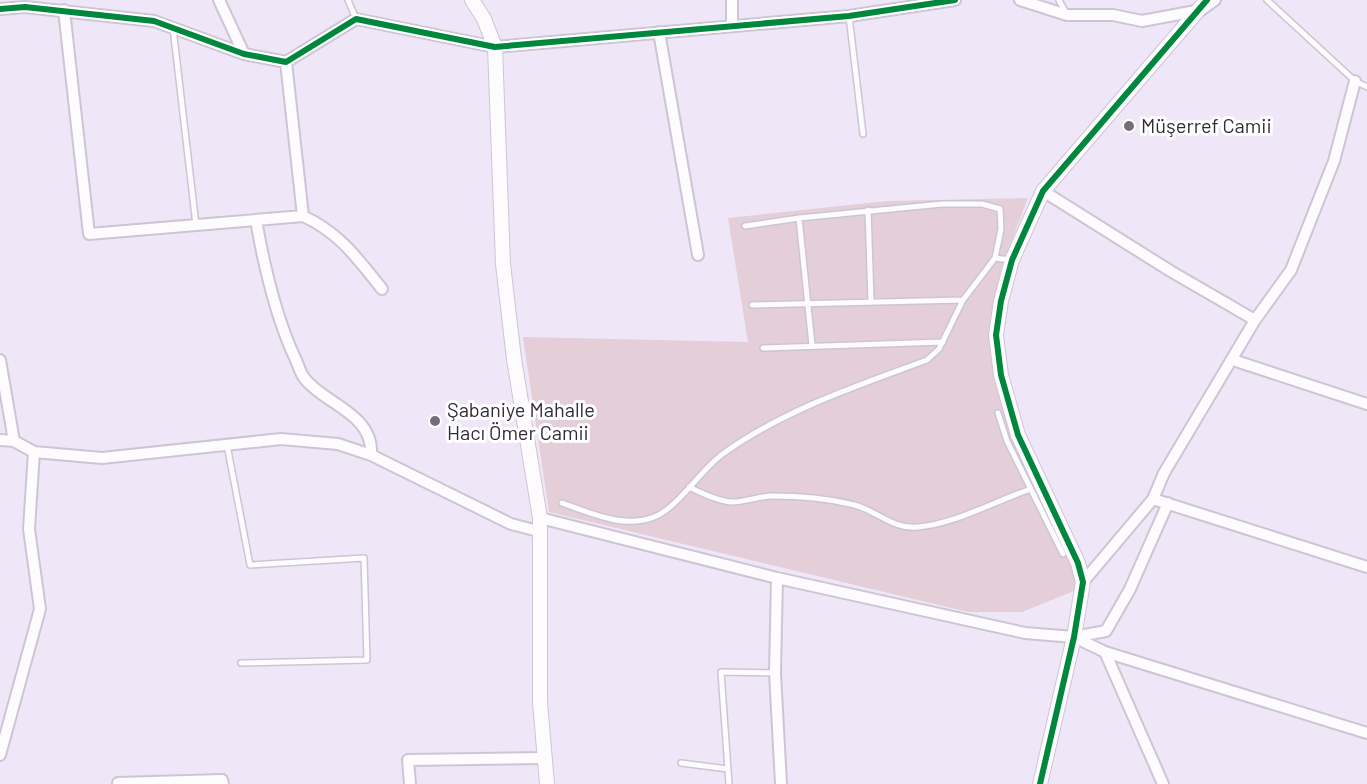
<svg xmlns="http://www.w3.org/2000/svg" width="1367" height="784" font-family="Barlow,sans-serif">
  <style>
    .green { fill: #e4ced7 }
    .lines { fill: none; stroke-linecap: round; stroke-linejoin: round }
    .service-casing { stroke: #ccc6d3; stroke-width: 8 }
    .minor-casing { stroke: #ccc6d3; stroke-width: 14 }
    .tertiary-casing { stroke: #ccc6d3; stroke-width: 16 }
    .service { stroke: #fdfbfe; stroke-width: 5 }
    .minor { stroke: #fdfbfe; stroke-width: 10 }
    .tertiary { stroke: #fdfbfe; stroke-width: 14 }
    .cycleway-casing { stroke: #fff; stroke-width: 10 }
    .cycleway { stroke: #00873e; stroke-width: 6 }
    .poi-dot { fill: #746d7b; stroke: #fff; stroke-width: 2 }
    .labels { text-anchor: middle; stroke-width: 6; stroke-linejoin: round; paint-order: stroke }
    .poi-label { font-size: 20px; fill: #322c37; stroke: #fff; text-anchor: start }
  </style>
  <rect width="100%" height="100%" fill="#efe7f8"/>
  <path class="green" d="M 1028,198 L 1001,269 L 994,308 L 990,354 L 1011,425 L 1080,579 L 1074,591 L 1022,612 L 968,612 L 549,512 L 523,337 L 748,342 L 728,218 L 887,201 Z"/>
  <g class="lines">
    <g class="service-casing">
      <path id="service" d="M 348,0 L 356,19
        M 1059,0 L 1066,13
        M 1267,0 L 1355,81 L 1367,87
        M 849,16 L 863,134
        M 173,28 L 196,225
        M 868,210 L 871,301
        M 799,218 L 812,345
        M 745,226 L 799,218 L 942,204 L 982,204 L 1000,209 L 1001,229 L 995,258
        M 752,305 L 963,300
        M 763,348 L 943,342
        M 998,413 L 1007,441 L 1063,554
        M 227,445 L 250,565 L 364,558 L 367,660 L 241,663
        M 689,487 C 702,493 717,501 732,502 C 745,502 759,496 773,496 C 799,496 825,498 850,504 C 874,508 892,530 918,527 C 955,524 995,501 1031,489
        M 562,503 C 590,513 625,529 654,517 C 677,509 702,468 724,453 C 786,409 857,386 927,360 L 939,349 L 963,300 L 995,258 L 1011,260
        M 681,763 L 728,769
        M 729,784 L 721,672 L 775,673"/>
    </g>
    <g class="minor-casing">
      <path id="minor" d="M 219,0 L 244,54
        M 1020,0 L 1067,15 L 1113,15 L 1142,21 L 1201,10 L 1215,0
        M 0,9 L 25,7 L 154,21 L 244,54 L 286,62 L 356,19 L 495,47 L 849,16 L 955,0
        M 64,10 L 89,234 L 303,216 C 340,233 357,258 382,289
        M 732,25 L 732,0
        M 659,32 L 698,255
        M 286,62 L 303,216
        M 1043,191 L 1172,272 L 1255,320
        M 256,220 C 264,266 275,315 295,358 C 298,364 300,373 305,379 C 326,405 374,414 371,455
        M 0,360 L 14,441
        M 1233,360 L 1367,404
        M 0,440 L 14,441 L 34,452 L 102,458 L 281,439 L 338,444 L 371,455 L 511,524 L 538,531
        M 1153,499 L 1367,567
        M 540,518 L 777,578 L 1025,633 L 1074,637 L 1105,652 L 1367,733
        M 777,578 L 775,673 L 781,784
        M 1083,582 L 1153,499 L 1164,473 L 1255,320 L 1291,270 L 1334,161 L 1355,81
        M 1074,637 L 1106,631 L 1130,589 L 1168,503
        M 1105,652 L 1163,784
        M 0,755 L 40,609 L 29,529 L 34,452
        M 118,783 L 222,780 L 223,784
        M 410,784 L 408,760 L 545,758"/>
    </g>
    <g class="tertiary-casing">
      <path id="tertiary" d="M 472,0 L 484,19 L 495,47 L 503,264 L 514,359 L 540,518 L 540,702 L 547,784
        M 1040,784 L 1074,637 L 1083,582 L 1078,563 L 1018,435 L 1001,375 L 996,335 L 1001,301 L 1012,260 L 1043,191 L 1207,0"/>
    </g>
    <use href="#service" class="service"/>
    <use href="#minor" class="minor"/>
    <use href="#tertiary" class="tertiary"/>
    <g class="cycleway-casing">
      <path id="cycleway" d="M 0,9 L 25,7 L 154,21 L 244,54 L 286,62 L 356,19 L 495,47 L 849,16 L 955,0
        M 1040,784 L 1074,637 L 1083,582 L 1078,563 L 1018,435 L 1001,375 L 996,335 L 1001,301 L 1012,260 L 1043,191 L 1207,0"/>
    </g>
    <use href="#cycleway" class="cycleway"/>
  </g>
  <g class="poi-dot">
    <circle cx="1129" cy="126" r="6"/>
    <circle cx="435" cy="421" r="6"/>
  </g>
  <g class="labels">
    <g class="poi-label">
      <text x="1141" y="133">Müşerref Camii</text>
      <text x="447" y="417">Şabaniye Mahalle<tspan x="447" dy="23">Hacı Ömer Camii</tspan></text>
    </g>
  </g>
</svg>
